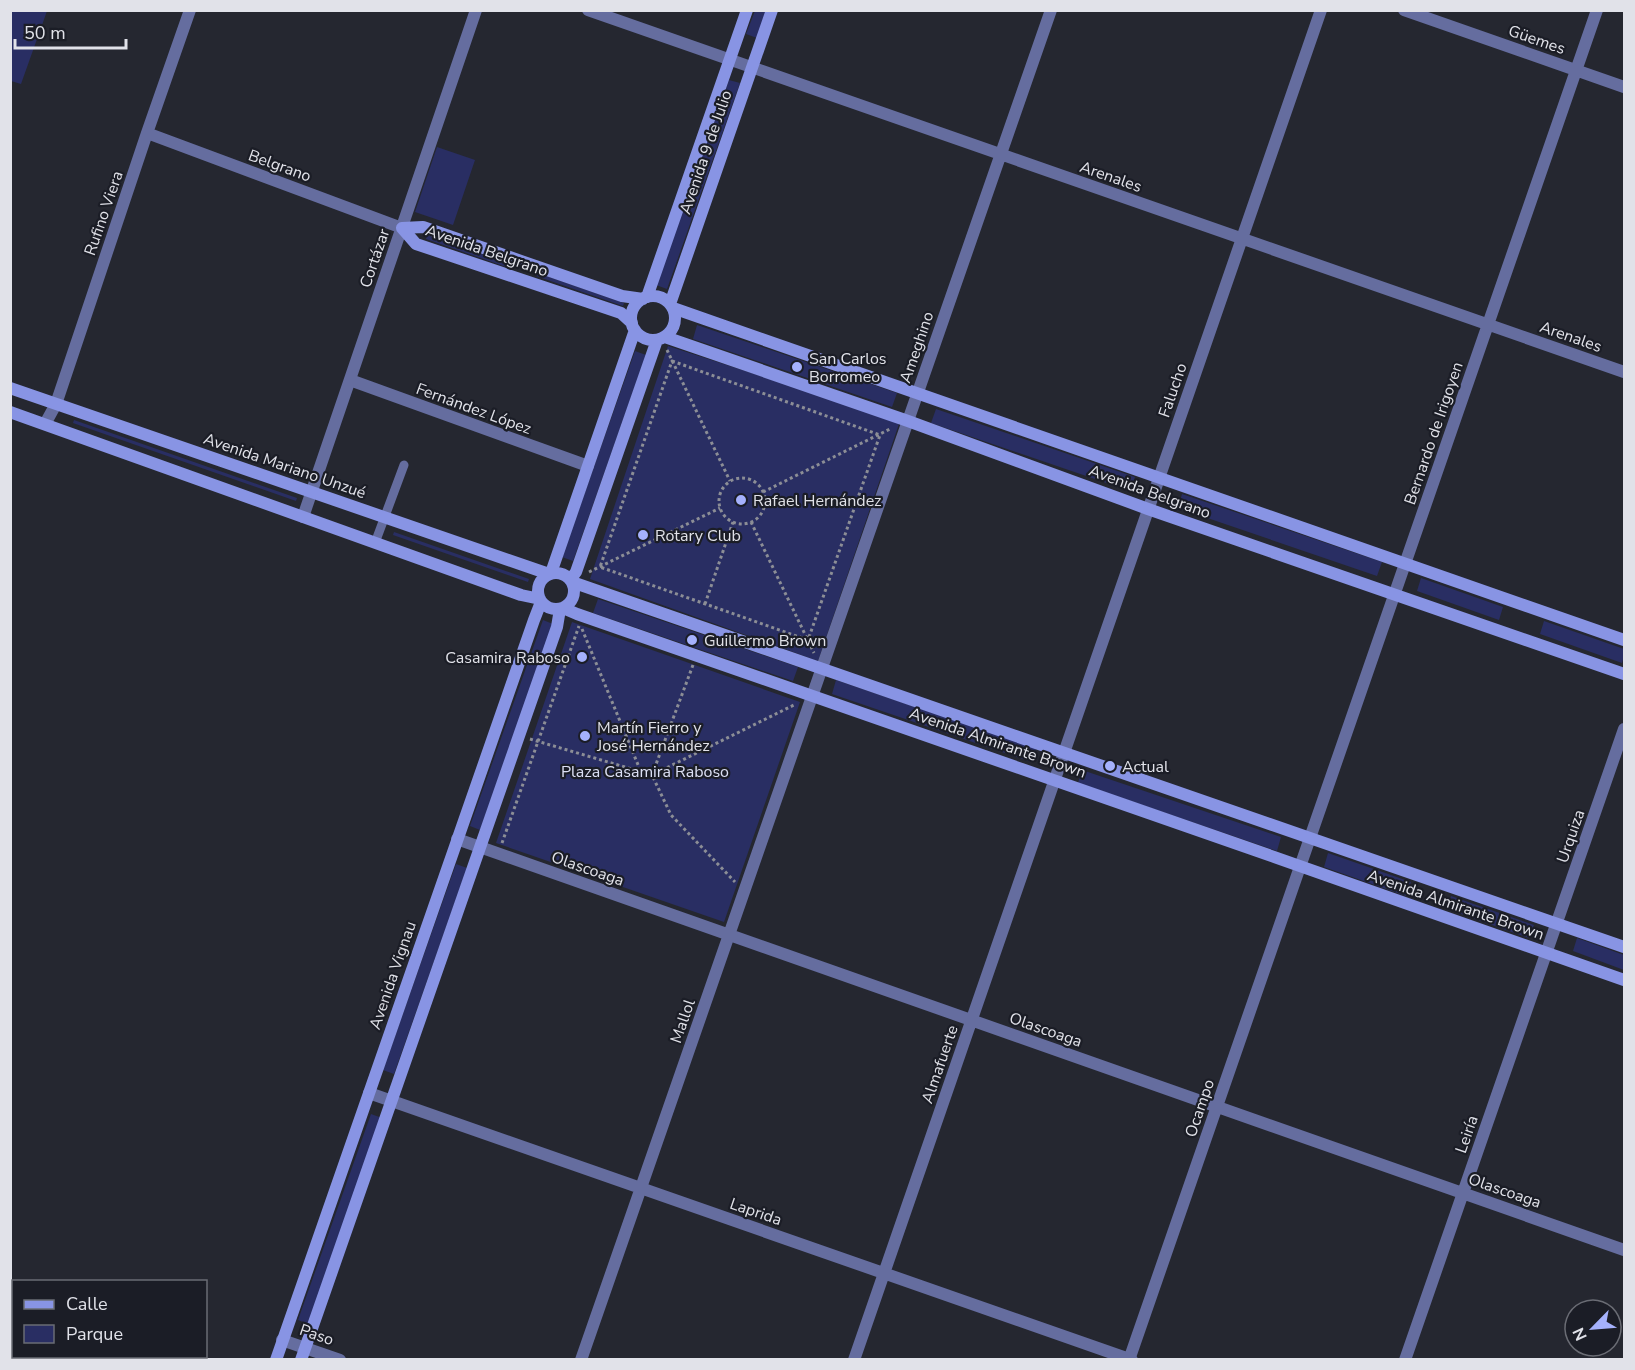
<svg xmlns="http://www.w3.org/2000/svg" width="1635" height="1370" font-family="'Nunito Sans',sans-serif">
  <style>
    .green { fill: #292e63 }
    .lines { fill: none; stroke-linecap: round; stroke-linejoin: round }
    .path { stroke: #8c8e96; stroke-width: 3; stroke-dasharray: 3 3; stroke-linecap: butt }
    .lane { stroke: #656d9f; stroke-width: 9 }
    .street { stroke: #656d9f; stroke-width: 12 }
    .secondary { stroke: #8894e4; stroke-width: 12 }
    .poi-dot { fill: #a5b1fc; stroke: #1b1d26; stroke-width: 2 }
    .labels { text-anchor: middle; stroke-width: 4.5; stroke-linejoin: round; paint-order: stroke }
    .street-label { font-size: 16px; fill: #e1e2e9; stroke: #1b1d26 }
    .poi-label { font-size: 16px; fill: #e1e2e9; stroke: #1b1d26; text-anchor: start }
    .park-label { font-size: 16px; fill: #dce0f5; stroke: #1b1d26 }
  </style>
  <rect width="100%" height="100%" fill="#252730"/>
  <path class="green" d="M 11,10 L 47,11 L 21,84 L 11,81 Z
    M 755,11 L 767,11 L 757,38 L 746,34 Z
    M 729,80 L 740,83 L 667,289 L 656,285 Z
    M 437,147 L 475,160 L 453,225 L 415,212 Z
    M 427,235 L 513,265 L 512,269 L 426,239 Z
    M 538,273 L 624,303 L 623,306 L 536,276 Z
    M 697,325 L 897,393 L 892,407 L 693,339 Z
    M 668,346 L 900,421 L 818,661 L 590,579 Z
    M 635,351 L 646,355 L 573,561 L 562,557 Z
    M 936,409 L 1135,477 L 1130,491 L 931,423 Z
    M 74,420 L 297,498 L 296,501 L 73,423 Z
    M 1182,494 L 1382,562 L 1377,576 L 1178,508 Z
    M 394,532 L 529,579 L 528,582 L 393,535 Z
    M 1421,578 L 1503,607 L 1499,620 L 1417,591 Z
    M 598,599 L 798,667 L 793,681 L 593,613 Z
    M 543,620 L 553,624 L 480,830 L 470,826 Z
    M 1544,621 L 1624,649 L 1624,656 L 1622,663 L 1540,634 Z
    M 572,622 L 800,702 L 724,922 L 496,843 Z
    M 836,680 L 1036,748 L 1031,762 L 832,694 Z
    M 1082,770 L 1281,837 L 1277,851 L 1078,783 Z
    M 1328,853 L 1411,882 L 1406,896 L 1324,867 Z
    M 456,864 L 467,868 L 394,1074 L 383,1070 Z
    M 1451,896 L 1534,925 L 1529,938 L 1447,909 Z
    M 1577,938 L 1624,955 L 1624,970 L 1573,951 Z
    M 371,1114 L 382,1118 L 309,1324 L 298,1320 Z"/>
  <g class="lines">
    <path class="path" d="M 667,350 L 730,481
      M 672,361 L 880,435 L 808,640 L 600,567 Z
      M719 501a23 23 0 1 1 46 0a23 23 0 1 1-46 0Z
      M 763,492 L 890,429
      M 751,522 L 814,653
      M 589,572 L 720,508
      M 705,604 L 733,522
      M 582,629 L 641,772
      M 693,665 L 652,775 L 671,815 L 735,882
      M 530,739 L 652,775 L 796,704
      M 502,843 L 579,626"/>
    <path class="lane" d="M 375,543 L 404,465"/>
    <path class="street" d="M 588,10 L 1624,372
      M 1404,10 L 1624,87
      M 147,133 L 402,228
      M 350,380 L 588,466
      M 45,424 L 56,404 L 147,133 L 190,10
      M 303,517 L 476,10
      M 457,839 L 1624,1250
      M 369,1093 L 1132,1360
      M 282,1340 L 340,1360
      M 581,1360 L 1051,10
      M 854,1360 L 1321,10
      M 1129,1360 L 1597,10
      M 1405,1360 L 1624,729"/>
    <path class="secondary" d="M 402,228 L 423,227 L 622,296 L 643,299
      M 402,228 L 416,244 L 621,313 L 632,323
      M631 318a22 22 0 1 1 44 0a22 22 0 1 1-44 0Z
      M 647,297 L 747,10
      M 670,304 L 772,10
      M 673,308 L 1624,640
      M 665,337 L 908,421 L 1148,509 L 1624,674
      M 10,388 L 549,574
      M 10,412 L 521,595 L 540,599
      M538 591a18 18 0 1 1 36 0a18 18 0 1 1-36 0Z
      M 551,573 L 635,330
      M 570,580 L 576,572 L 657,340
      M 572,582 L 1624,947
      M 563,608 L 577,614 C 927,733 1275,858 1624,980
      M 276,1360 L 534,620 L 541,602
      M 301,1360 L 557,627 L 560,609"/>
  </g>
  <g class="poi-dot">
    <circle cx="797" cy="367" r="6"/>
    <circle cx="741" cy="500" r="6"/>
    <circle cx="643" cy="535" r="6"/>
    <circle cx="692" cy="640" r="6"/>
    <circle cx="582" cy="657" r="6"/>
    <circle cx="585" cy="736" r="6"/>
    <circle cx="1110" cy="766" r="6"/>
  </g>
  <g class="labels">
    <g class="street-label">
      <text transform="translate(1537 39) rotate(19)" y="6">Güemes</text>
      <text transform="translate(705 152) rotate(-71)" y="6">Avenida 9 de Julio</text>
      <text transform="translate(280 165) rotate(20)" y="6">Belgrano</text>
      <text transform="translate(1111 176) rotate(19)" y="6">Arenales</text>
      <text transform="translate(103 213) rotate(-71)" y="6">Rufino Viera</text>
      <text transform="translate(487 250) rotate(19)" y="6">Avenida Belgrano</text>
      <text transform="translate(374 258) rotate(-71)" y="6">Cortázar</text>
      <text transform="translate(1571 336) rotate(19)" y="6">Arenales</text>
      <text transform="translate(916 347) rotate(-71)" y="6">Ameghino</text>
      <text transform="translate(1172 390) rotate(-71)" y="6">Falucho</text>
      <text transform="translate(474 408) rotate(20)" y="6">Fernández López</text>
      <text transform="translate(1433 433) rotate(-71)" y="6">Bernardo de Irigoyen</text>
      <text transform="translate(285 465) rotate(19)" y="6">Avenida Mariano Unzué</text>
      <text transform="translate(1150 491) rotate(20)" y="6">Avenida Belgrano</text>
      <text transform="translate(998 742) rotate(19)" y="6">Avenida Almirante Brown</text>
      <text transform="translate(1570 836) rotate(-71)" y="6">Urquiza</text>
      <text transform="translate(588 868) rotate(19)" y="6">Olascoaga</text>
      <text transform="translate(1456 904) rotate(19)" y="6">Avenida Almirante Brown</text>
      <text transform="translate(392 975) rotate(-71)" y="6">Avenida Vignau</text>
      <text transform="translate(682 1021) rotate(-71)" y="6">Mallol</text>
      <text transform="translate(1046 1029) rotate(19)" y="6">Olascoaga</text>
      <text transform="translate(939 1064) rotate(-71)" y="6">Almafuerte</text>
      <text transform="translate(1199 1108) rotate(-71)" y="6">Ocampo</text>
      <text transform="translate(1466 1134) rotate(-71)" y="6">Leiría</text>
      <text transform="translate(1505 1190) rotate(19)" y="6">Olascoaga</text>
      <text transform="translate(756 1211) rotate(19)" y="6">Laprida</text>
      <text transform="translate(317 1334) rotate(19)" y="6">Paso</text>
    </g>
    <g class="poi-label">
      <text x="809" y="364">San Carlos<tspan x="809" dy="18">Borromeo</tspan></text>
      <text x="753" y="506">Rafael Hernández</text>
      <text x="655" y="541">Rotary Club</text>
      <text x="704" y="646">Guillermo Brown</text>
      <text x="570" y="663" text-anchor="end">Casamira Raboso</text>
      <text x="597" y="733">Martín Fierro y<tspan x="597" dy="18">José Hernández</tspan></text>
      <text x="1122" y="772">Actual</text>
    </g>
    <g class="park-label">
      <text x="645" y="777">Plaza Casamira Raboso</text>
    </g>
  </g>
  <rect width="1635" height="1370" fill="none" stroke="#e1e2e9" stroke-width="24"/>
  <rect x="12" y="1280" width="195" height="78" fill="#1b1d26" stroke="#6a6c74" stroke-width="1.5"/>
  <rect x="24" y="1300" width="30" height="9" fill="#8894e4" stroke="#6a6c74" stroke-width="1.5"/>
  <text x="66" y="1310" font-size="18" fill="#e1e2e9">Calle</text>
  <rect x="24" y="1325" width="30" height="18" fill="#292e63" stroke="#6a6c74" stroke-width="1.5"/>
  <text x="66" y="1340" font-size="18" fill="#e1e2e9">Parque</text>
  <g transform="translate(1593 1328) rotate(245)"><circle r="28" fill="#1b1d26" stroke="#6a6c74" stroke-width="1.5"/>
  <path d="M0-4.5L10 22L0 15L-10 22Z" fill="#a5b1fc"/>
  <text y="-9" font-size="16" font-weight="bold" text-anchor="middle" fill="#e1e2e9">N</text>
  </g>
  <path d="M15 39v9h111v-9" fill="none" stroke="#e1e2e9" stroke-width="3"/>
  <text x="24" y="39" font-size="18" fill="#e1e2e9" stroke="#1b1d26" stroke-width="4.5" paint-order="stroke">50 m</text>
</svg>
